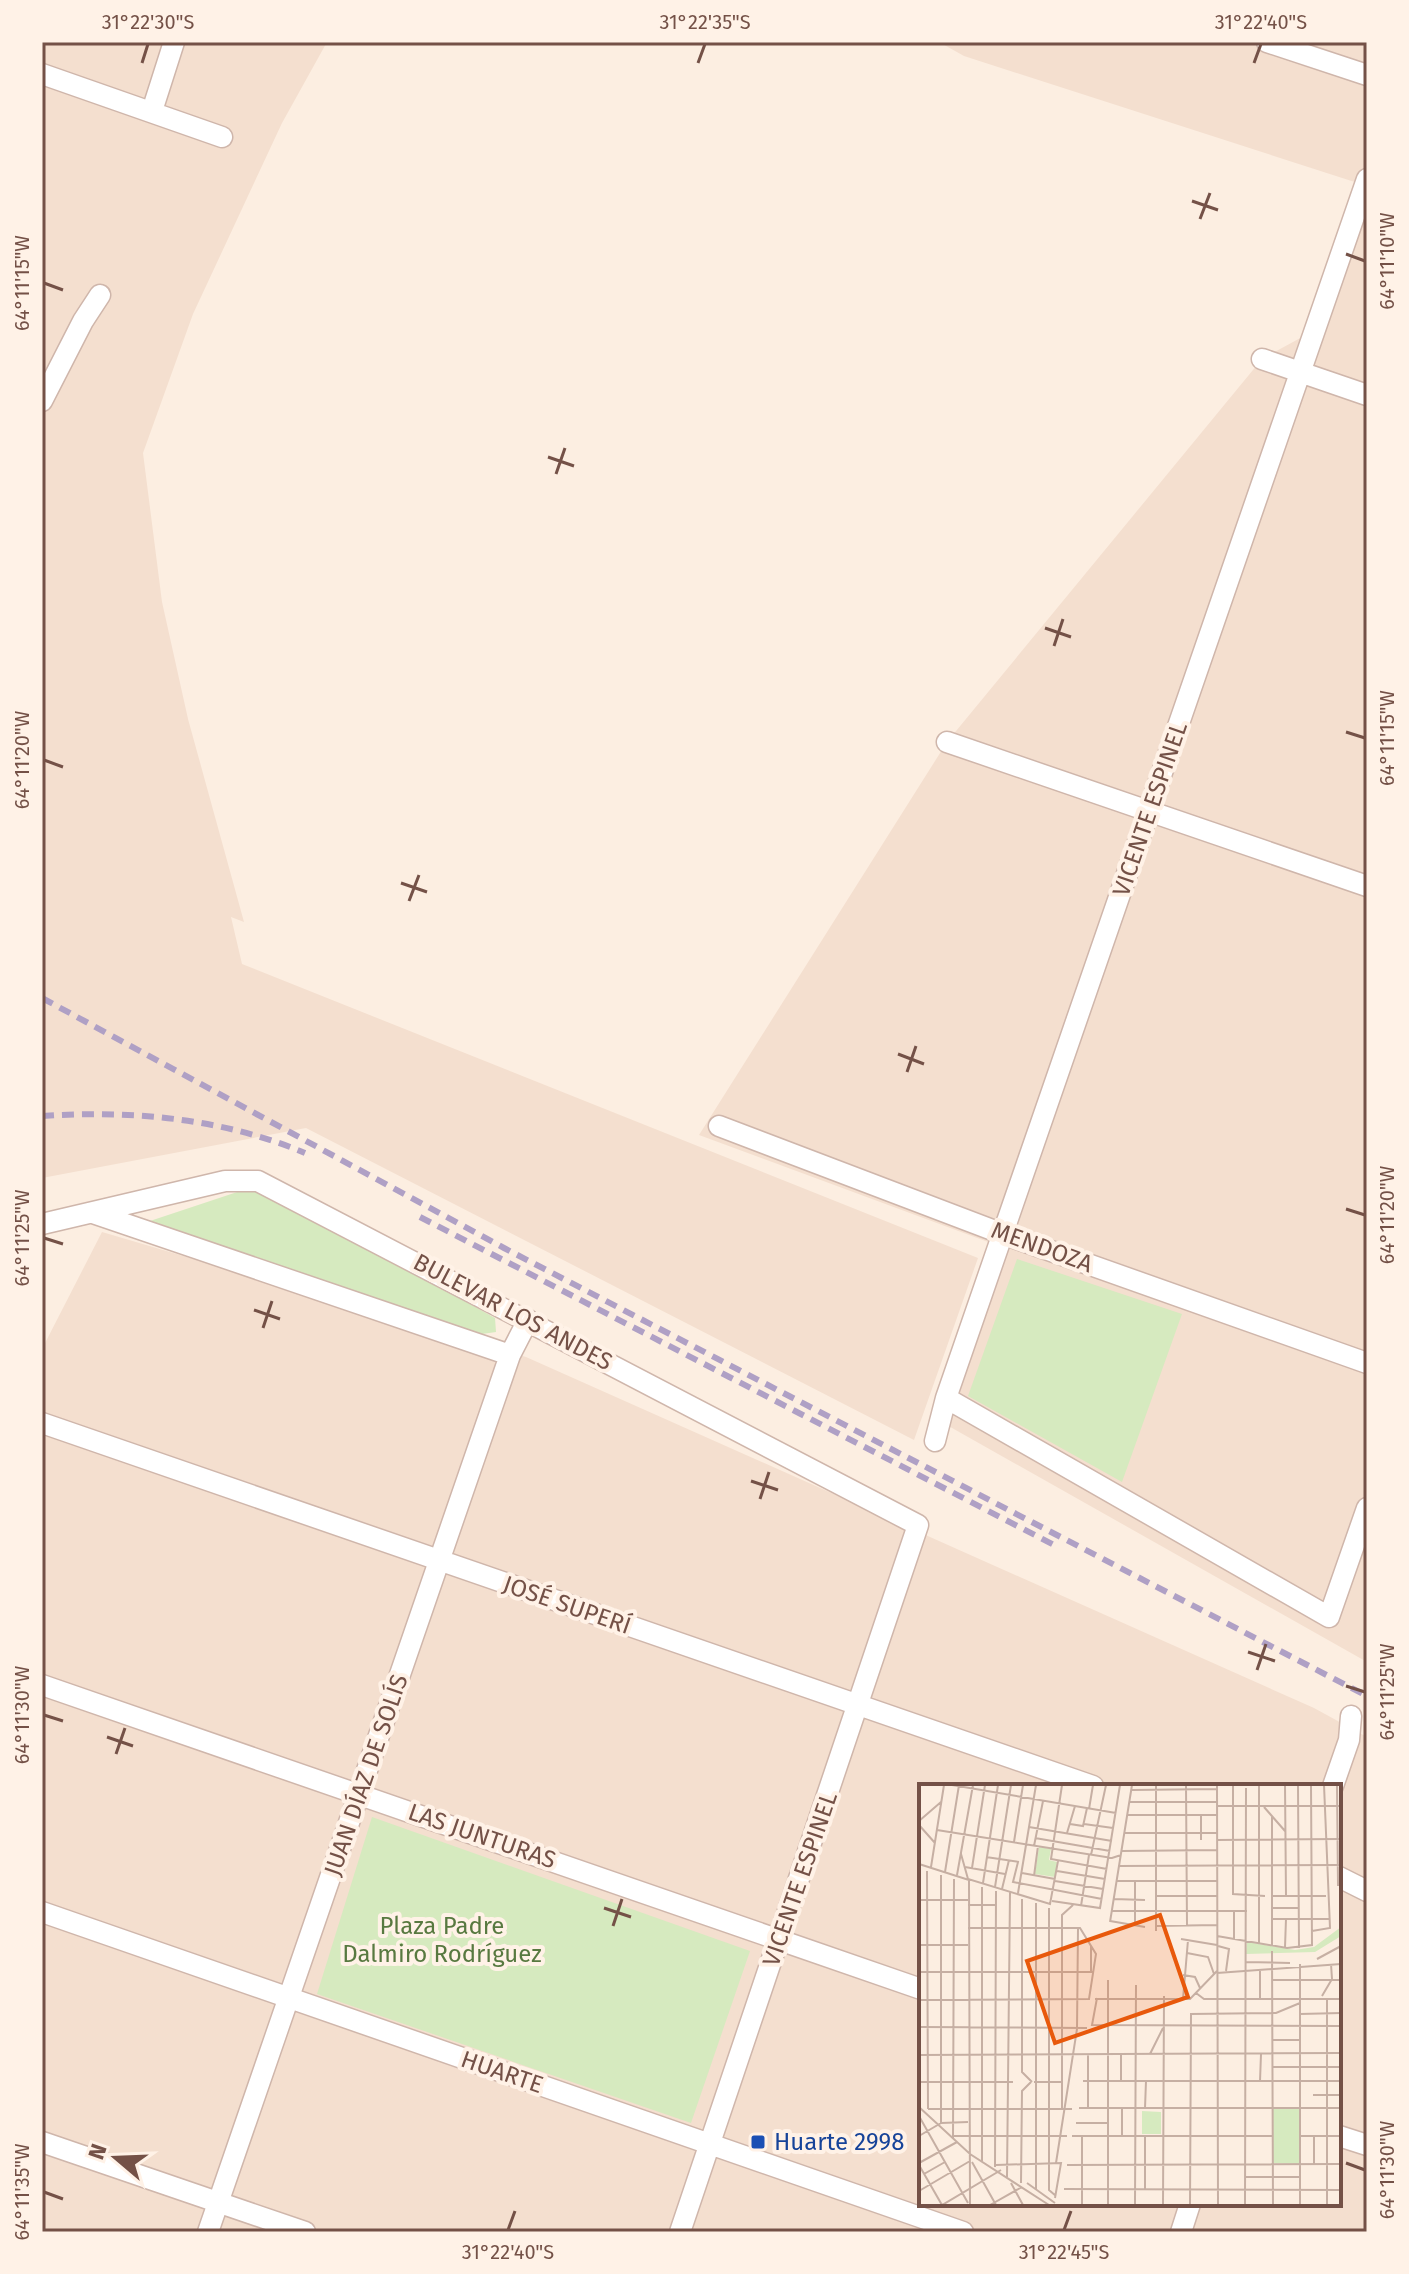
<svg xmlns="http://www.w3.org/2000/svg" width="1409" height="2274" font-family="'Fira Sans',sans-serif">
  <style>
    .residential { fill: #f4dfcf; fill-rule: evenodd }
    .green { fill: #d6eabf }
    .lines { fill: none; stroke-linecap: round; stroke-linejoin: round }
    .minor-casing { stroke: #cfb6ab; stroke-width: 23 }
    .minor { stroke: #fff; stroke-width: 20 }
    .rail { stroke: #afa0c5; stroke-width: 6; stroke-dasharray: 12 8; stroke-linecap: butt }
    .ticks { fill: none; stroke: #745147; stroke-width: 3 }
    .transit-dot { fill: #1a4fb4; stroke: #fff2e7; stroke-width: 3 }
    .labels { text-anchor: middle; stroke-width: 8; stroke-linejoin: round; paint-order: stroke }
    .street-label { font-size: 24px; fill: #745147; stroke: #fff2e7 }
    .park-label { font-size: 24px; fill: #587940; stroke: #fff2e7 }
    .transit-label { font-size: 24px; fill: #164399; stroke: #fff2e7; text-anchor: start }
    .inset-road { fill: none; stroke: #c6afa3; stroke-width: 2 }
    .view { fill: #e8590c; fill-opacity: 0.15; stroke: #e8590c; stroke-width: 4 }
    .inset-edge { fill: none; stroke: #745147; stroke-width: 4 }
    .neatline { fill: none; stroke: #745147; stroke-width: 3 }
    .ticks-label { font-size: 20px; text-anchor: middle; fill: #745147 }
  </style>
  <rect width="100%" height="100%" fill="#fceee1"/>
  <path class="residential" d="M 42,42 L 327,42 L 282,123 L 193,314 L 143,453 L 162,602 L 188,719 L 244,922 L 231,917 L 242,964 L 978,1258 L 914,1440 L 306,1128 L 42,1178 Z
    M 939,42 L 1367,42 L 1367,1662 L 945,1424 L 1007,1249 L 699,1135 L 947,742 L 1262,359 L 1315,330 L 1364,185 L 964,56 Z
    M 102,1232 L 526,1357 L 1314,1708 L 1367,1737 L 1367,2232 L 42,2232 L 42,1349 ZM 921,1786 L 1339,1786 L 1339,2204 L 921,2204 Z"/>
  <path class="green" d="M 258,1185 L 495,1318 L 496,1332 L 482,1334 L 150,1221 Z
    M 1017,1259 L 1182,1314 L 1122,1482 L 968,1396 Z
    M 372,1817 L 750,1951 L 691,2123 L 317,1994 Z"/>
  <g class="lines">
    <g class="minor-casing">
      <path id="minor" d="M 1267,42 L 1367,75
        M 42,74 L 222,137
        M 152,111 L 174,42
        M 1262,359 L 1367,395
        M 42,401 L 83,321 L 100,295
        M 947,742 L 1367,886
        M 719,1126 L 1003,1234 L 1367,1363
        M 93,1213 L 510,1355
        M 42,1224 L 225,1181 L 258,1181 L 918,1525 L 680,2232
        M 946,1398 L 1329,1617 L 1367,1508
        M 42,1423 L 1093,1786
        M 935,1441 L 946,1398 L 1367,179
        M 42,1685 L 921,1989
        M 1333,1786 L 1349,1740 L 1351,1716
        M 1339,1877 L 1367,1891
        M 42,1912 L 963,2232
        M 1339,2136 L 1367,2145
        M 42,2142 L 305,2232
        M 208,2232 L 510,1355 L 528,1320
        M 1181,2232 L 1190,2204"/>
    </g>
    <use href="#minor" class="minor"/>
    <path class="rail" d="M 42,998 L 504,1248 L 1367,1696
      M 42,1116 C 131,1110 222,1118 305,1153
      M 420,1217 L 1056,1546"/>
  </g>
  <path class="ticks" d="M 142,63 L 148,44M 698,63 L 705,44M 1254,63 L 1261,44M 1192,201 L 1218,210M 1200,219 L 1210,193M 1346,254 L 1365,261M 44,283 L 63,290M 548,457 L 574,466M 556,474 L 565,448M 1045,628 L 1071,637M 1054,646 L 1063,619M 1346,732 L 1365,738M 44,760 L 63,767M 401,883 L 427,892M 409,901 L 419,875M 898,1054 L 924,1064M 907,1072 L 916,1046M 1346,1209 L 1365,1215M 44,1238 L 63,1244M 254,1310 L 280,1319M 263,1328 L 272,1301M 751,1481 L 778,1490M 760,1499 L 769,1472M 1248,1652 L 1275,1661M 1257,1670 L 1266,1644M 1346,1686 L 1365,1692M 44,1715 L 63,1721M 107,1737 L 133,1746M 116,1754 L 125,1728M 604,1908 L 631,1917M 613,1926 L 622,1899M 1346,2163 L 1365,2170M 44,2192 L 63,2199M 508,2230 L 515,2211M 1064,2230 L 1071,2211"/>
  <rect class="transit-dot" x="750" y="2134" width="16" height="16" rx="4"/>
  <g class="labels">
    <g class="street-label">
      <text transform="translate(1150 809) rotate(-71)" y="8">VICENTE ESPINEL</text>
      <text transform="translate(1042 1247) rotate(20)" y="8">MENDOZA</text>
      <text transform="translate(513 1312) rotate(28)" y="8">BULEVAR LOS ANDES</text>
      <text transform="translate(567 1605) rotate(19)" y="8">JOSÉ SUPERÍ</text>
      <text transform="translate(366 1775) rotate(-71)" y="8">JUAN DÍAZ DE SOLÍS</text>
      <text transform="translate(482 1836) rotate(19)" y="8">LAS JUNTURAS</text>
      <text transform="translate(800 1879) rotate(-71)" y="8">VICENTE ESPINEL</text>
      <text transform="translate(502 2072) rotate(19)" y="8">HUARTE</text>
    </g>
    <g class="park-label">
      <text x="442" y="1934">Plaza Padre<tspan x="442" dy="28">Dalmiro Rodríguez</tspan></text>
    </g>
    <g class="transit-label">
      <text x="774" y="2150">Huarte 2998</text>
    </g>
  </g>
  <g transform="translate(919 1784)">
    <rect width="422" height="422" fill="#fceee1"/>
    <path d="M 120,63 L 132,65 L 130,76 L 138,78 L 136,93 L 116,90 ZM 422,143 L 422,152 L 396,168 L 327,170 L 328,158 L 376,166 L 395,163 ZM 354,324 L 381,324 L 381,380 L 354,379 ZM 223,327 L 242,328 L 242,350 L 223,350 Z" fill="#d6eabf"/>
    <path class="inset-road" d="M 33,1 L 197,29M 143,1 L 132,75 L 188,85M 237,1 L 237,147M 267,1 L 268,142M 298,1 L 299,421M 314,1 L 314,110 L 346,112M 340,1 L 340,159M 366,1 L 367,112M 379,1 L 380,164M 418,1 L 419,102M 213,6 L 298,5M 211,18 L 298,18M 298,22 L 422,22M 345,23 L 366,47M 170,25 L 174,1M 209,31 L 298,31M 282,31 L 282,56M 353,32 L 353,161M 0,37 L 22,18M 151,40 L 164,42 L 168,24M 165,40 L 194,44M 0,41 L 16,59M 110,43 L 193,57M 18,46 L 193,74 L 202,71M 148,49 L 156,22M 206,49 L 298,49M 116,54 L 191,67M 298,56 L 422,55M 95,58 L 104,1M 115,62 L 124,17M 203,67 L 298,66M 42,70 L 49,95 L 131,120 L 139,77M 172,71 L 187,1M 67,73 L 100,78M 99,78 L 94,98 L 183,115M 0,80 L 50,96 L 51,421M 200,82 L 422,81M 12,83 L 25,1M 46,83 L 86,90M 53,84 L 66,1M 8,87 L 9,325M 138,87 L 186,95M 26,88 L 40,1M 103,89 L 136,95M 38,91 L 54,1M 115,92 L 119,62M 136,97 L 184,105M 198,97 L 298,97M 216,97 L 216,141M 64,99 L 79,1M 76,103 L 92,1M 83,105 L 90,76M 99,109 L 117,1M 237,112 L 298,112M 353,112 L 407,112M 103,115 L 103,288 L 113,298M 195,115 L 226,116M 0,116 L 49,116M 133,117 L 181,124 L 201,1M 117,119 L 117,405M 49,121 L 77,121M 162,122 L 170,71M 130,124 L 130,406 L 137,412M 353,124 L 379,124M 193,127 L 328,127M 315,127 L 315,155M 353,135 L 410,135M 191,137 L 226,143M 191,138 L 213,1M 237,142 L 298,141M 393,147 L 411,144 L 405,1M 298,152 L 368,164 L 393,161 L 392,1M 262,155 L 298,161M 0,161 L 49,161M 172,162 L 172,188M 299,162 L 310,165 L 307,187M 366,163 L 367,135M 353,167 L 354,421M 268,169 L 289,173 L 295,190M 398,175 L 422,162M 326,178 L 371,179M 381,180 L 381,421M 341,187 L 341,215M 0,188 L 174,188M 298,189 L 422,180M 264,191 L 276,193 L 281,204M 354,196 L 422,196M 277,209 L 285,215 L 422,215M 403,212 L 413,195 L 412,180M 178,214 L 173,241 L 422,242M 408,214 L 408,421M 176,215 L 271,215 L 298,187M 264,215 L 269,156M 0,216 L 170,215 L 177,170 L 161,144 L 49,144M 381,230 L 422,229M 0,243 L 168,244M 354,256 L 381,256M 202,269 L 202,297M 231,270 L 244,244M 0,271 L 422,269M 354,283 L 422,283M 164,297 L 422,297M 341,297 L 342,270M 0,298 L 94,298M 115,298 L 142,298M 394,311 L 422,311M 0,323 L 51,370 L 130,421M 143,324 L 143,131 L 154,121M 160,324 L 422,324M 169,324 L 169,270M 203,324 L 203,352M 226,324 L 227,297M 9,325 L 153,325M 0,332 L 49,419M 22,339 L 49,338M 157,339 L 189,339M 0,352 L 22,339 L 22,91M 35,352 L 148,352M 153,352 L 354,352M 381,352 L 422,352M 395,352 L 395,380M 34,354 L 35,95M 63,377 L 63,103M 53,378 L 77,421M 0,379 L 38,358M 137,379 L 158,245 L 159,144M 0,381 L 23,421 L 82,386M 77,381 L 142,379 L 136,414M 148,381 L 422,380M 76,383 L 77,107M 5,390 L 26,378M 88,393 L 91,108M 326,393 L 381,393M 92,399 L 104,421M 102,399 L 103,307 L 112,298M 108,399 L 136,419M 145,405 L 422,406M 226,406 L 226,352M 0,407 L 51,377M 71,421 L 103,403M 163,421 L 163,352M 189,421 L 189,196M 216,421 L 217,201M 244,421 L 245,212M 271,421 L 272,230 L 357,229 L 381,219M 326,421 L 327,4"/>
    <path class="view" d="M 241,131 L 269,213 L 136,259 L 108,177 Z"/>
    <rect width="422" height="422" class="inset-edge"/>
  </g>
  <rect width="1409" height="2274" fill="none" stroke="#fff2e7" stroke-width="88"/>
  <g transform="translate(116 2158) rotate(289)" stroke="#fff2e7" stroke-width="6" paint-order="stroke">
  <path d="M0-6L14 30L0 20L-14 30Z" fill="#745147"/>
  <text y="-12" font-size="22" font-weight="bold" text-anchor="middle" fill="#745147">N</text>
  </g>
  <rect x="44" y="44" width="1321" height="2186" class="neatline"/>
  <g class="ticks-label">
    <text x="148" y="29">31°22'30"S</text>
    <text x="705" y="29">31°22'35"S</text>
    <text x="1261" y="29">31°22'40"S</text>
    <text transform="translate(1387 261) rotate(-90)" y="7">64°11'10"W</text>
    <text transform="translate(22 283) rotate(-90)" y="7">64°11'15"W</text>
    <text transform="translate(1387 738) rotate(-90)" y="7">64°11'15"W</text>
    <text transform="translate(22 760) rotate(-90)" y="7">64°11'20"W</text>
    <text transform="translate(1387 1215) rotate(-90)" y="7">64°11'20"W</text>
    <text transform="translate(22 1238) rotate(-90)" y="7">64°11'25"W</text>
    <text transform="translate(1387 1692) rotate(-90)" y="7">64°11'25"W</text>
    <text transform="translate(22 1715) rotate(-90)" y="7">64°11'30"W</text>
    <text transform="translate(1387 2170) rotate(-90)" y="7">64°11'30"W</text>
    <text transform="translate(22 2192) rotate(-90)" y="7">64°11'35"W</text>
    <text x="508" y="2259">31°22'40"S</text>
    <text x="1064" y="2259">31°22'45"S</text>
  </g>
</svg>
